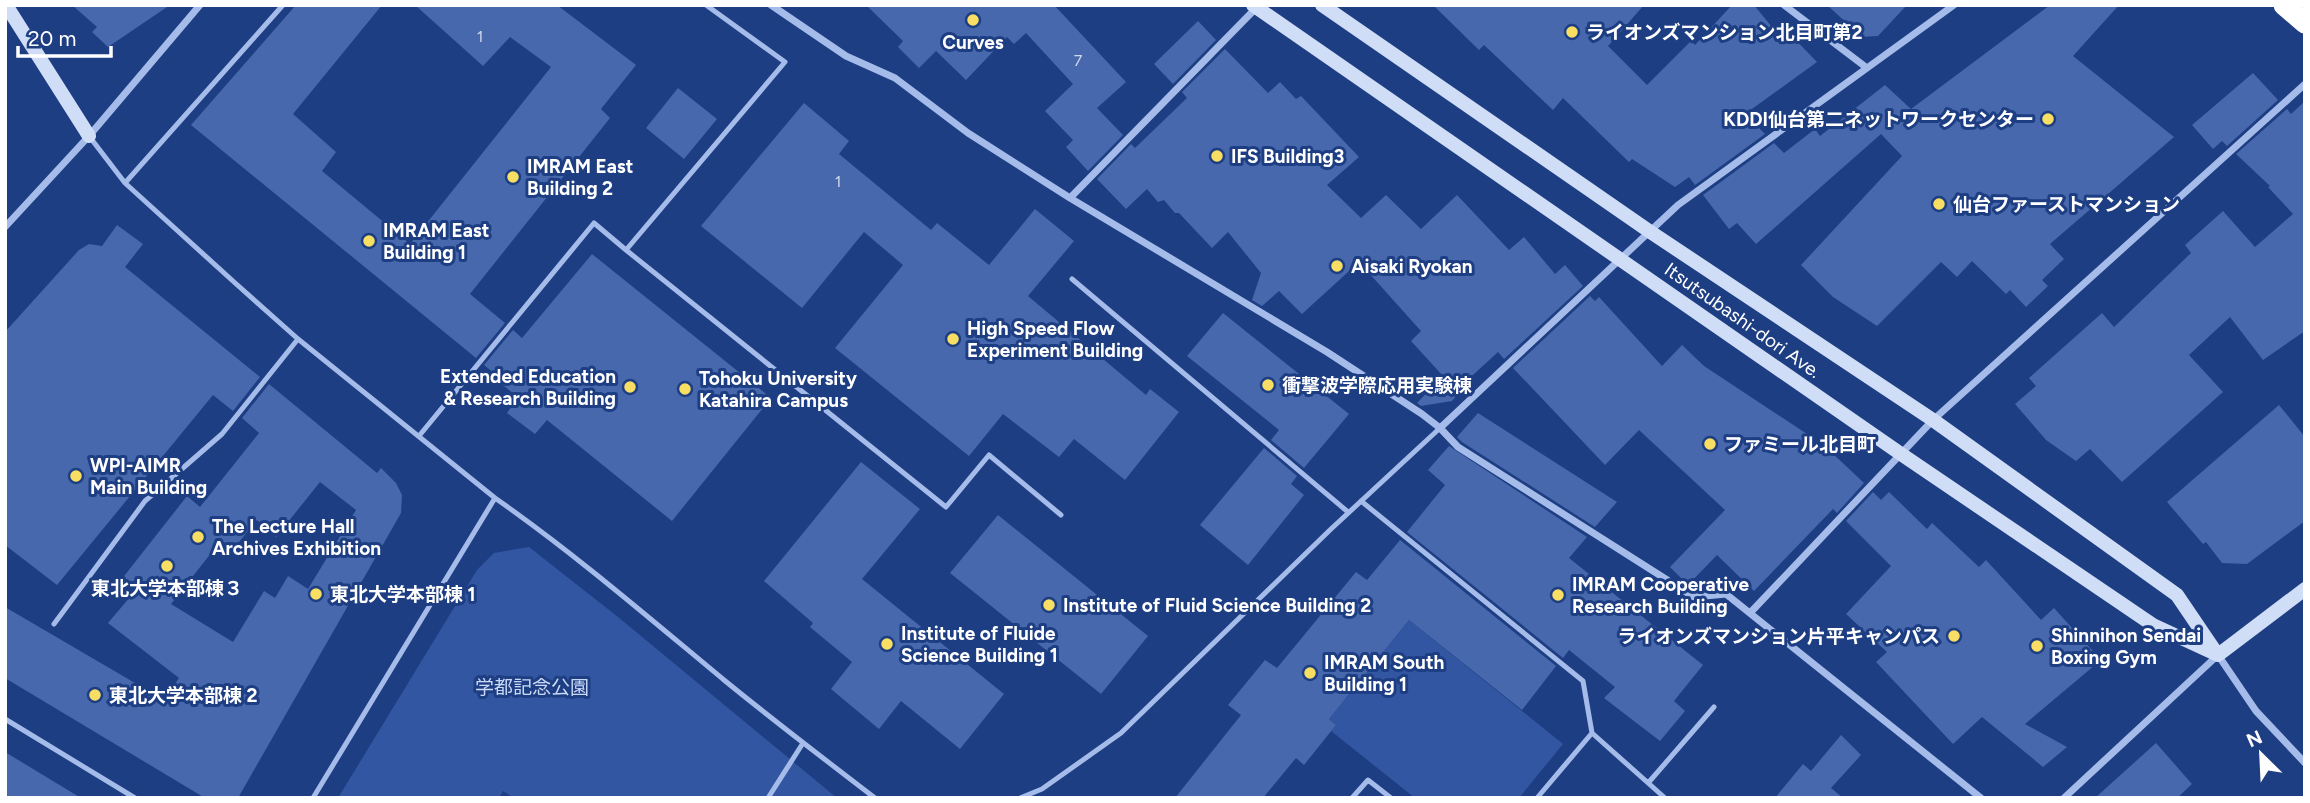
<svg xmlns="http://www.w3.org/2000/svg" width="2310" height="803" font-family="Figtree,'Noto Sans JP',sans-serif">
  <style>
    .green { fill: #3256a1 }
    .building { fill: #4768ac; fill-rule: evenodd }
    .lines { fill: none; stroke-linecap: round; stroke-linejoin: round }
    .lane { stroke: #a5bcea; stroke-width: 5 }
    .street { stroke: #a5bcea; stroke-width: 7 }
    .secondary { stroke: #d0ddf7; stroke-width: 14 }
    .highway { stroke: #fff; stroke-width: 21 }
    .poi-dot { fill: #f8df64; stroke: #1e3e83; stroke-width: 2.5 }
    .labels { text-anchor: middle; stroke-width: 6; stroke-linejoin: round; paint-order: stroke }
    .number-label { font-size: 16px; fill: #d1d9ea }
    .poi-label { font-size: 19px; font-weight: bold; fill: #fff; stroke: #1e3e83; text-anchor: start }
    .street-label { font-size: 19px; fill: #fff; stroke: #1e3e83 }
    .park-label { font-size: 19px; fill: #cad9f7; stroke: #1e3e83 }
  </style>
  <rect width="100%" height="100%" fill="#1e3e83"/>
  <path class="green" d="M 529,547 L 618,617 L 837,798 L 514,798 L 503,791 L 499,798 L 338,798 L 477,570 L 494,553 Z
    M 1409,620 L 1563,744 L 1519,798 L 1415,798 L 1331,731 L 1336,725 L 1329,719 Z"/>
  <path class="building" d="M 72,5 L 170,5 L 108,47 L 92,32 L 97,27 Z
    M 296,5 L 382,5 L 293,114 L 336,152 L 322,171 L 410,244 L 551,67 L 510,37 L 483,66 L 415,5 L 557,5 L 636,65 L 601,109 L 610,118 L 470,294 L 505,323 L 476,358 L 191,125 Z
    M 866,5 L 1054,5 L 1126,82 L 1097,108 L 1123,135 L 1088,171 L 1066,147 L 1073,140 L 1045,111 L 1073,84 L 1026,33 L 1014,44 L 1007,37 L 966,80 L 936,51 L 919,68 L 898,47 L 903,41 Z
    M 1433,5 L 1644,5 L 1608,46 L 1647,85 L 1691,41 L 1695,45 L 1732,5 L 1754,5 L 1780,37 L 1787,31 L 1817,62 L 1745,114 L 1765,134 L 1695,185 L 1689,177 L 1675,187 L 1632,159 L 1629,162 L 1563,98 L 1553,110 L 1484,45 L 1479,50 Z
    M 1827,5 L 1907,5 L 1878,36 L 1862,37 Z
    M 2050,5 L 2119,5 L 2073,56 L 2174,137 L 2050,244 L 2064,259 L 2042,280 L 2048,286 L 2026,307 L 2010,290 L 2006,294 L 1972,261 L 1957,277 L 1941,262 L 1877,326 L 1833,297 L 1801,265 L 1902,156 L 1881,134 L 1756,244 L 1737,223 L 1729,229 L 1703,195 L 1774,143 L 1784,153 L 1815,129 L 1820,136 L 1885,85 L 1911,109 Z
    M 1198,21 L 1216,40 L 1173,84 L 1154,64 Z
    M 1225,49 L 1268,93 L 1280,82 L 1296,99 L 1301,96 L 1359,157 L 1327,185 L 1361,218 L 1386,195 L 1421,229 L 1457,195 L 1509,250 L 1524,237 L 1555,274 L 1565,265 L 1583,286 L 1504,359 L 1498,352 L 1461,386 L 1463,388 L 1452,401 L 1421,406 L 1417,403 L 1443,376 L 1411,341 L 1421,331 L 1359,262 L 1302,314 L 1279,291 L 1262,306 L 1252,300 L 1261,273 L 1228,232 L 1212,248 L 1179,213 L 1175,213 L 1164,200 L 1158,202 L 1147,189 L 1126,209 L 1097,179 L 1131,144 L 1135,148 L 1187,98 L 1182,92 Z
    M 2253,73 L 2278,100 L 2227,146 L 2222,141 L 2213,149 L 2192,125 Z
    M 678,88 L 717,119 L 684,159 L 646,128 Z
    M 2305,101 L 2305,331 L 2263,360 L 2230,317 L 2189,355 L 2223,392 L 2122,482 L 2090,449 L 2076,461 L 2046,440 L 2015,404 L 2036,386 L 2029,378 L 2102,313 L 2114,327 L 2191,253 L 2185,245 L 2223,211 L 2255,247 L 2293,214 L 2268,187 L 2270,186 L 2236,154 L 2287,109 L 2291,114 Z
    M 804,103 L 849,141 L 839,154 L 931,230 L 937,223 L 989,265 L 1035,209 L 1074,241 L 1028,296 L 1146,395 L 1150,389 L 1179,412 L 1125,480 L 1074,439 L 1059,457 L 1003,414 L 969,456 L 835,348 L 903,265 L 864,232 L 802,308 L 701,226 Z
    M 117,225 L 143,244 L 125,267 L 260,377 L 233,411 L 213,395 L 57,585 L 5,545 L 5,332 L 79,250 L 89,244 L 102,246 Z
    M 592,254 L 771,398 L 672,521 L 547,420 L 535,434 L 507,413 L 518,397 L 491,376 L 494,373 L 484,365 L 513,330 L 522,338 Z
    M 1590,296 L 1595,301 L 1599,297 L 1662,366 L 1682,345 L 1704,366 L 1807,434 L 1826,453 L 1829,450 L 1864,483 L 1837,513 L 1833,509 L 1754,591 L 1717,555 L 1688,585 L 1670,567 L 1725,510 L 1639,430 L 1605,465 L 1513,368 Z
    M 1223,313 L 1349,414 L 1304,468 L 1271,440 L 1279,430 L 1187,356 Z
    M 269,384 L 377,473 L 381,468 L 396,483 L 402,495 L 401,513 L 238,798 L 205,798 L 5,678 L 5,607 L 164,700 L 179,678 L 108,623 L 136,590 L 121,580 L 187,496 L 200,507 L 259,433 L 242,418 ZM 320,482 L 356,510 L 308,589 L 288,576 L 275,598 L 264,591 L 233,642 L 171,604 L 219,543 L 231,552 L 257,520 L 276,537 Z
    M 2279,405 L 2305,437 L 2305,521 L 2247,564 L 2222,563 L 2206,542 L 2203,544 L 2167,502 Z
    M 1478,413 L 1617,502 L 1595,527 L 1462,442 L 1457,437 Z
    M 1449,446 L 1587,537 L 1569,558 L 1703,665 L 1674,701 L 1685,711 L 1660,741 L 1604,698 L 1615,687 L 1569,650 L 1563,658 L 1407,532 L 1445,485 L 1428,470 Z
    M 1264,448 L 1297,476 L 1291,484 L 1304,495 L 1248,565 L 1200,525 Z
    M 861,462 L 920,509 L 862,579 L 1004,694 L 960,749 L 901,701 L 879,729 L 831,689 L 852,662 L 810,627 L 813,623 L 764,581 Z
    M 1873,492 L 1881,500 L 1889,492 L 1927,529 L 1932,523 L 1979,567 L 1986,560 L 2041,620 L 2054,608 L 2101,660 L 2025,724 L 2067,747 L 2043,767 L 1982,717 L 1953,744 L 1876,662 L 1887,652 L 1846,614 L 1891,566 L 1846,521 Z
    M 998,515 L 1148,636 L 1101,694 L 950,573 Z
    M 1400,540 L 1556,666 L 1522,710 L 1409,620 L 1329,719 L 1336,725 L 1304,765 L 1296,758 L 1263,798 L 1175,798 L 1241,715 L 1228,705 L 1265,660 L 1277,668 L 1356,572 L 1367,580 Z
    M 1841,735 L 1861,755 L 1831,788 L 1843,798 L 1775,798 L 1803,764 L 1811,771 Z
    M 2156,743 L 2192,784 L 2177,798 L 2095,798 Z
    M 5,752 L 81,798 L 5,798 Z"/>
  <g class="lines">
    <path class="lane" d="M 89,136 L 125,183 L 234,282 L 298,339 L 495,498
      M 125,183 L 283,5
      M 626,250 L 946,507 L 989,455 L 1061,515
      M 1072,279 L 1348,512
      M 419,436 L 594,223 L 626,250 L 785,62 L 706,5
      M 1361,501 L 1583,681 L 1592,733 L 1665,798
      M 54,624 L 145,501 L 222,434 L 298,339
      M 5,719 L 135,798
      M 1649,782 L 1714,707
      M 313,798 L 495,498 C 575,554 648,617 724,680 C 773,720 824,759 875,798
      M 768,798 L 803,743
      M 1020,798 L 1042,789 L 1121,733 L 1331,529 L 1440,428
      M 1352,798 L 1368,780 L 1391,798
      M 1537,798 L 1592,733"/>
    <path class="street" d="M 771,5 L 846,56 L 895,78 L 968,133 L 1070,198 L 1327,352 L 1422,414 L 1440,428 L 1458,447 L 1694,597 L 1726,594 L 1981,798
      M 1784,5 L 1867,68
      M 1070,198 L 1258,6
      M 5,227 L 89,136 L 200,5
      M 1440,428 L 1678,205 L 1954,5
      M 1750,613 L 1933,420 L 2305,84
      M 2064,798 L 2218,655 L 2256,711 L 2305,763"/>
    <path class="secondary" d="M 6,5 L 89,136
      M 1253,5 L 1901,454 L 2153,625 L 2218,655
      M 1322,5 L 1649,231 L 1933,420 L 2177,595 L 2217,654
      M 2218,655 L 2305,589"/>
    <path class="highway" d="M 2284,5 L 2305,23"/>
  </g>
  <g class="poi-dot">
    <circle cx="973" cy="20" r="7"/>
    <circle cx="1572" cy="32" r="7"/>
    <circle cx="2048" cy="119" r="7"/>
    <circle cx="1217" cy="156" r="7"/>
    <circle cx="513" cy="177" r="7"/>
    <circle cx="1939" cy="204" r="7"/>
    <circle cx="369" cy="241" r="7"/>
    <circle cx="1337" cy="266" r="7"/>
    <circle cx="953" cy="339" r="7"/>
    <circle cx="1268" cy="385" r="7"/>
    <circle cx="630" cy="387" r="7"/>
    <circle cx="685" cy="389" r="7"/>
    <circle cx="1710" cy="444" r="7"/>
    <circle cx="76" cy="476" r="7"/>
    <circle cx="198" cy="537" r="7"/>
    <circle cx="167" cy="566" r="7"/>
    <circle cx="316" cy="594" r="7"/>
    <circle cx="1558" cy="595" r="7"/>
    <circle cx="1049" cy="605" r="7"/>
    <circle cx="1954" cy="636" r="7"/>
    <circle cx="887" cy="644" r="7"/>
    <circle cx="2037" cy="646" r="7"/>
    <circle cx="1310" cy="673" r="7"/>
    <circle cx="95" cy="695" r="7"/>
  </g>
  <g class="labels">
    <g class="number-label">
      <text x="480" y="42">1</text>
      <text x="1078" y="66">7</text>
      <text x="838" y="187">1</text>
    </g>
    <g class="poi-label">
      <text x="1586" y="39">ライオンズマンション北目町第2</text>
      <text x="973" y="49" text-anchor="middle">Curves</text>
      <text x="2034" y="126" text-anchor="end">KDDI仙台第二ネットワークセンター</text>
      <text x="1231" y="163">IFS Building3</text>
      <text x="527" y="173">IMRAM East<tspan x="527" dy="22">Building 2</tspan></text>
      <text x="1953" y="211">仙台ファーストマンション</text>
      <text x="383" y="237">IMRAM East<tspan x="383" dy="22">Building 1</tspan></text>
      <text x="1351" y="273">Aisaki Ryokan</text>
      <text x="967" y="335">High Speed Flow<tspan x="967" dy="22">Experiment Building</tspan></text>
      <text x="616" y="383" text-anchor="end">Extended Education<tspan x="616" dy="22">&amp; Research Building</tspan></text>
      <text x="699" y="385">Tohoku University<tspan x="699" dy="22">Katahira Campus</tspan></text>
      <text x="1282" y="392">衝撃波学際応用実験棟</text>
      <text x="1724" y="451">ファミール北目町</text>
      <text x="90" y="472">WPI-AIMR<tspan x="90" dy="22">Main Building</tspan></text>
      <text x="212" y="533">The Lecture Hall<tspan x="212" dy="22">Archives Exhibition</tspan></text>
      <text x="1572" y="591">IMRAM Cooperative<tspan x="1572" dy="22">Research Building</tspan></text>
      <text x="167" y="595" text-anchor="middle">東北大学本部棟３</text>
      <text x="330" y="601">東北大学本部棟 1</text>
      <text x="1063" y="612">Institute of Fluid Science Building 2</text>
      <text x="901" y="640">Institute of Fluide<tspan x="901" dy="22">Science Building 1</tspan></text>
      <text x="2051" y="642">Shinnihon Sendai<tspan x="2051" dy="22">Boxing Gym</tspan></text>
      <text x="1940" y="643" text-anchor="end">ライオンズマンション片平キャンパス</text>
      <text x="1324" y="669">IMRAM South<tspan x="1324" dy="22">Building 1</tspan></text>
      <text x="109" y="702">東北大学本部棟 2</text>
    </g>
    <g class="street-label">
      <text transform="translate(1743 320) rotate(35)" y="7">Itsutsubashi-dori Ave.</text>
    </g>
    <g class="park-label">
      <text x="532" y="694">学都記念公園</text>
    </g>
  </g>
  <rect width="2310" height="803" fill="none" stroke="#ffffff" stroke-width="14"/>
  <g transform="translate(2261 754) rotate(336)" stroke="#1e3e83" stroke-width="5" paint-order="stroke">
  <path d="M0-5L12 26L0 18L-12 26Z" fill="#ffffff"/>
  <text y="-10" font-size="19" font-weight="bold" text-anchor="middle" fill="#ffffff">N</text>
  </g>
  <path d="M18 46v10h93v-10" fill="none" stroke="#ffffff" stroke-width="3.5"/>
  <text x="28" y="46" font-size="21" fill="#ffffff" stroke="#1e3e83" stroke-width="5" paint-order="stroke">20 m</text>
</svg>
